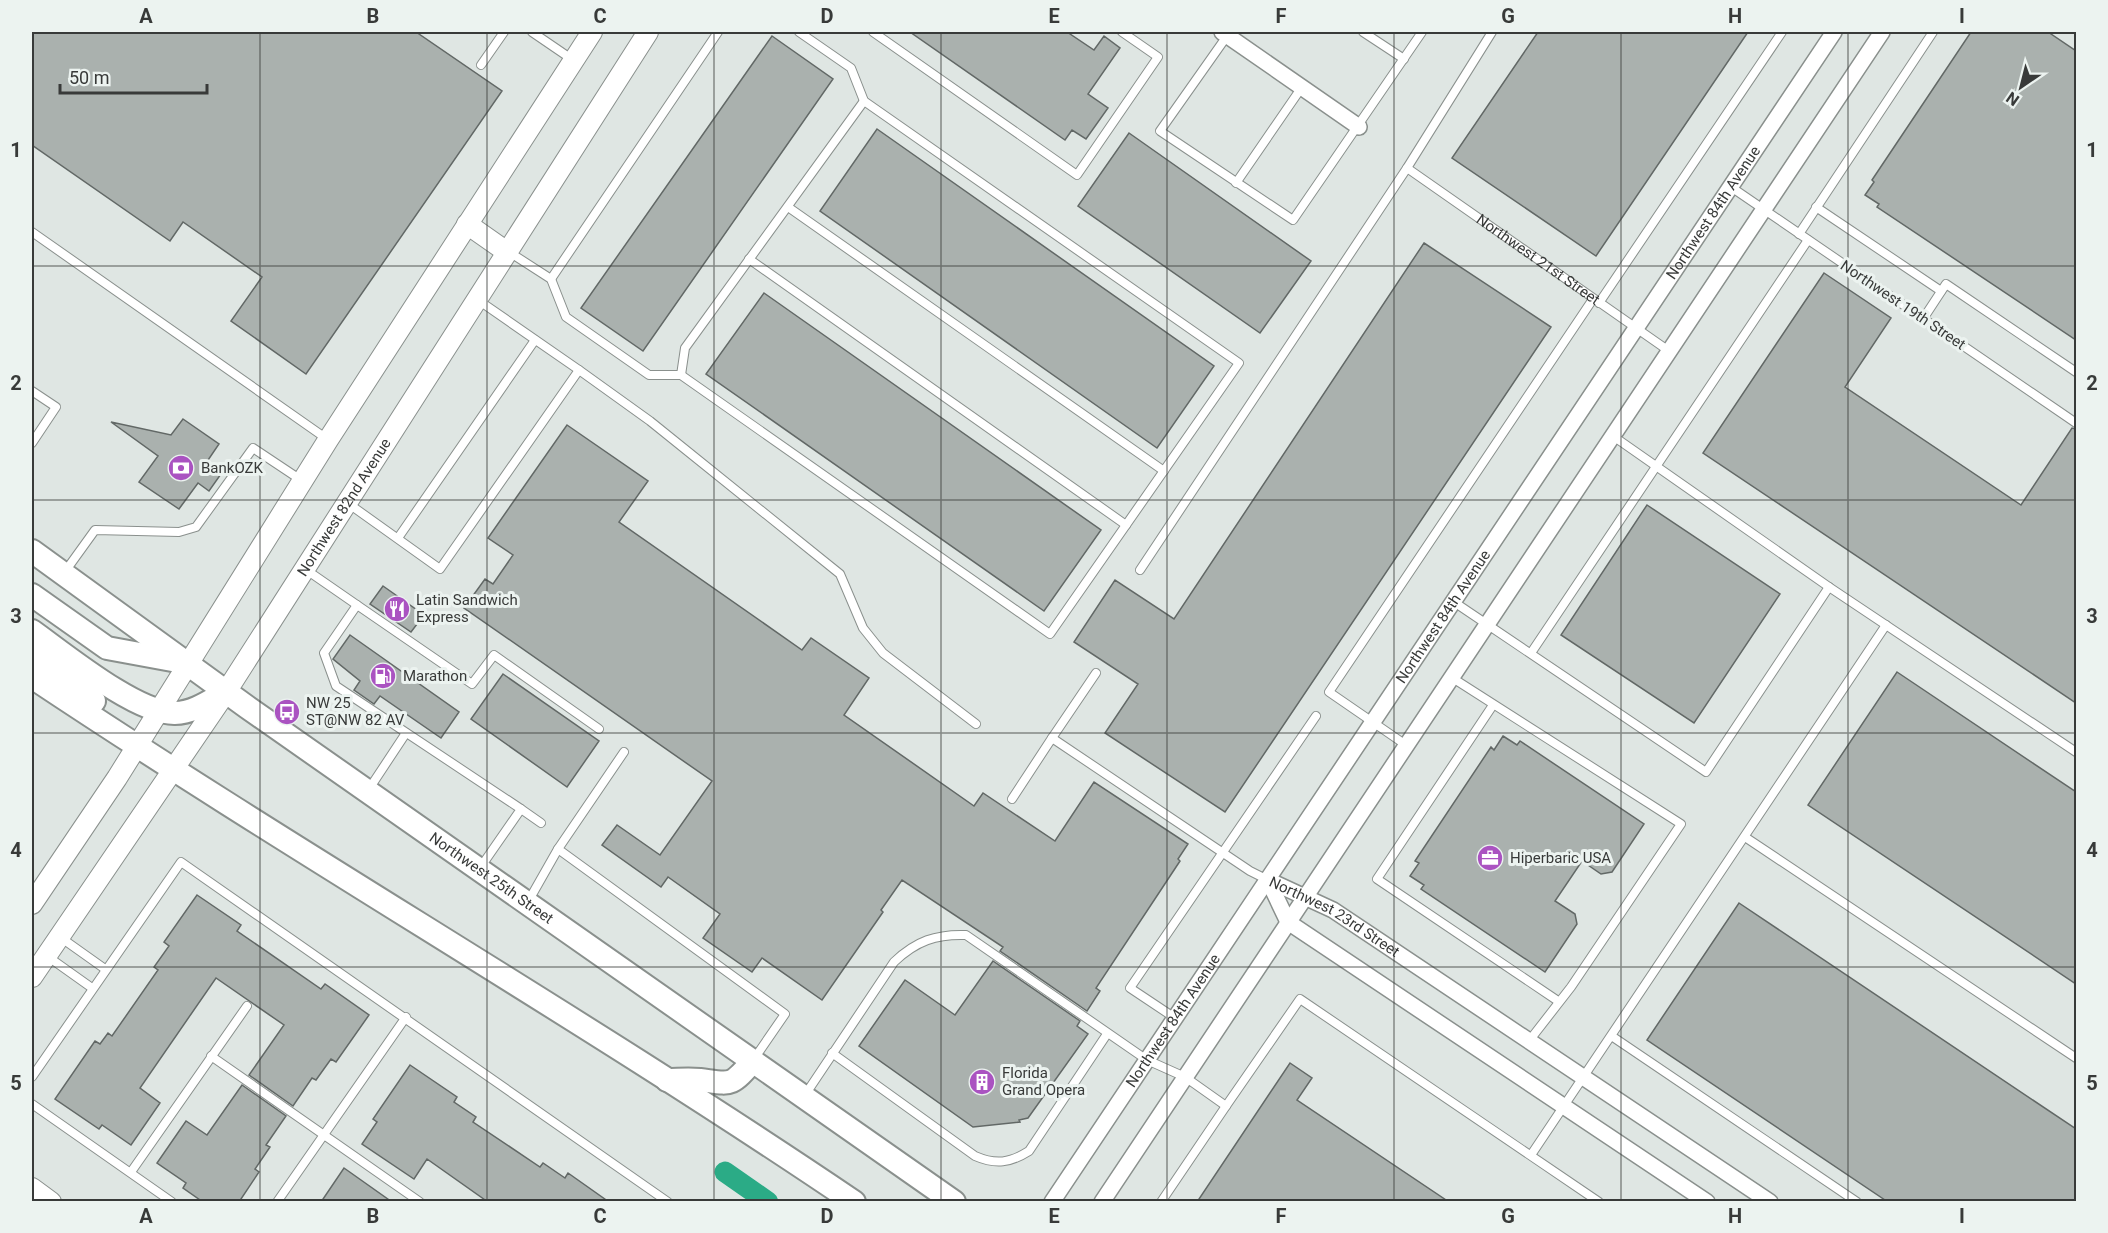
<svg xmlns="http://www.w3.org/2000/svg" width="2108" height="1233" font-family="Roboto,sans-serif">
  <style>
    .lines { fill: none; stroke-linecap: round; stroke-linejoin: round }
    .canal { stroke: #2bab86; stroke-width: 21 }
    .building { fill: #aab1ae; stroke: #626866; stroke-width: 1.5 }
    .service-casing { stroke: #8a908d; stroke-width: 10 }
    .minor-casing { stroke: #8a908d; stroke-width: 18 }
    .tertiary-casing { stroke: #8a908d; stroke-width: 22 }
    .secondary-casing { stroke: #8a908d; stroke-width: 26 }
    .service { stroke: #fff; stroke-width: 8 }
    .minor { stroke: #fff; stroke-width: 15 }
    .tertiary { stroke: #fff; stroke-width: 20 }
    .secondary { stroke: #fff; stroke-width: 22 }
    .grid { fill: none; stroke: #383a39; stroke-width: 1.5; stroke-opacity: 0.55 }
    .labels { text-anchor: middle; stroke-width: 6; stroke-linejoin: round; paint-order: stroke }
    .street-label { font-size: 15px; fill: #383a39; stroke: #ecf3f0 }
    .poi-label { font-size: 15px; fill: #383a39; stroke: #ecf3f0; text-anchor: start }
    .neatline { fill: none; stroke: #383a39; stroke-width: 2 }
    .grid-label { font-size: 20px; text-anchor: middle; font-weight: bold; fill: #383a39 }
  </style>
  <rect width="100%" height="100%" fill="#dfe6e3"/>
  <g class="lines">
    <path class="canal" d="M 725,1172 L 768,1202"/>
  </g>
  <path class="building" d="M 32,32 L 416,32 L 502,91 L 306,374 L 231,321 L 262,277 L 183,222 L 170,241 L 32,145 Z
    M 910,32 L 1067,32 L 1094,50 L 1104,36 L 1120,48 L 1088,94 L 1108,108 L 1086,139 L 1072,130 L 1065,140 Z
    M 1538,32 L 1748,32 L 1596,256 L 1452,158 Z
    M 1971,32 L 2048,32 L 2076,51 L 2076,340 L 1877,207 L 1879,204 L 1865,195 L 1874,182 L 1872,180 Z
    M 772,36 L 833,79 L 643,351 L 581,308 Z
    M 877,129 L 1214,366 L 1157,448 L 820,211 Z
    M 1129,133 L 1311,261 L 1260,333 L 1078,206 Z
    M 1424,243 L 1551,327 L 1225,812 L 1105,733 L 1138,684 L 1074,642 L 1115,580 L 1174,619 Z
    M 1824,273 L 1891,318 L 1845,387 L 2021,505 L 2072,428 L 2076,429 L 2076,703 L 1703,453 Z
    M 764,293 L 1101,530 L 1044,611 L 706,374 Z
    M 183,419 L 219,444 L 206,463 L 221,474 L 209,491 L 198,483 L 179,509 L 139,482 L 158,456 L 111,422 L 171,435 Z
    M 567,425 L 648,481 L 619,522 L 802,650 L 811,638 L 869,678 L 844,715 L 974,806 L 983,793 L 1055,841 L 1094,782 L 1188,844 L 1178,859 L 1180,861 L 1096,988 L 1100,991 L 1087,1011 L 1000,951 L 1003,947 L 902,880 L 881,910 L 883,912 L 822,1000 L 762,958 L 752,972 L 703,938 L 720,914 L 668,877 L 661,887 L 602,845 L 617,825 L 660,855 L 712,781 L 464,608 L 485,579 L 493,584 L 513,555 L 488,538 Z
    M 1647,505 L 1780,594 L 1694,723 L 1561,635 Z
    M 383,586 L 424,615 L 411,632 L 370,604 Z
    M 350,635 L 459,712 L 441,738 L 380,696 L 374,704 L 354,690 L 360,681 L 333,659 Z
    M 1897,672 L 2076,792 L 2076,984 L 1808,805 Z
    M 503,674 L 599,741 L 567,787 L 471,719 Z
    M 1503,736 L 1517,745 L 1520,741 L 1644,824 L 1612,872 L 1601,874 L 1582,861 L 1555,901 L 1575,914 L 1577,924 L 1545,972 L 1421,889 L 1424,885 L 1410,876 L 1419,863 L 1415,861 L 1491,747 L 1494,750 Z
    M 197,895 L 241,925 L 237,931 L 321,989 L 325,984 L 369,1015 L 336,1062 L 331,1059 L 316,1080 L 312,1078 L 293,1106 L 249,1075 L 284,1025 L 216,978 L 140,1088 L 160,1103 L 131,1145 L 102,1125 L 99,1129 L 55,1099 L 95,1041 L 100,1044 L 108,1033 L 112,1036 L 158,970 L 154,967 L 169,946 L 164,942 Z
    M 1739,903 L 2076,1129 L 2076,1202 L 1888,1202 L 1647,1040 Z
    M 993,961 L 1080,1021 L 1077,1026 L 1088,1034 L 1028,1118 L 1019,1120 L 1020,1122 L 973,1127 L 859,1046 L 905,980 L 955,1015 Z
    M 1290,1063 L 1312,1078 L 1297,1100 L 1449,1202 L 1197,1202 Z
    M 410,1065 L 457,1097 L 454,1102 L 476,1117 L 473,1122 L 540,1167 L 543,1163 L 565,1178 L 568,1173 L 609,1202 L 488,1202 L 427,1159 L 414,1179 L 362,1144 L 377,1122 L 373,1119 Z
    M 242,1085 L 286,1116 L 266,1145 L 270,1147 L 255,1169 L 259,1172 L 239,1202 L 203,1202 L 183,1188 L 186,1183 L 157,1163 L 186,1121 L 207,1135 Z
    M 344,1168 L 392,1202 L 321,1202 Z"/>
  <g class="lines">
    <g class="service-casing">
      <g id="service">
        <path d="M 532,32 L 573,60"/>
        <path d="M 873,32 L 1077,175 L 1158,57 L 1122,32"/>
        <path d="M 1363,32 L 1404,59"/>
        <path d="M 1227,36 L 1160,131 L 1293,220 L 1422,32"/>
        <path d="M 481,65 L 504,32"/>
        <path id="s1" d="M 1407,168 L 1669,351"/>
        <path d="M 1236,183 L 1302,87"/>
        <path d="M 1731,187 L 2076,423"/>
        <path d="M 788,207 L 1164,471"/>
        <path d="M 1816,207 L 1941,291"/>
        <path d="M 32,232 L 327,439"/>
        <path d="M 1799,234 L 1933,32"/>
        <path d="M 509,252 L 551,279 L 566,317 L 649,375 L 681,375 L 1050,634 L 1239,363 L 864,101 L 851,68 L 799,32"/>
        <path d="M 749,259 L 1126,525"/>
        <path d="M 551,279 L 718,32"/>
        <path d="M 1599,303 L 1782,32"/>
        <path d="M 1923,319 L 1946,284 L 2076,372"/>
        <path d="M 579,370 L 650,421 L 840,574 L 863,628 L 883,653 L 976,724"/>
        <path d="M 681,375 L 685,348 L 864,101"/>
        <path d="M 32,391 L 56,407 L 32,443"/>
        <path d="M 1613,436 L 1829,587 L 2076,752"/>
        <path d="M 349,504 L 440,569 L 579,370 L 478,300"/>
        <path d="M 398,538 L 535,340"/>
        <path d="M 305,569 L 357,605"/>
        <path d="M 1140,570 L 1407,168 L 1492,32"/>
        <path d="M 64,573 L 95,530 L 179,532 L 196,527 L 253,448 L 301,480"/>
        <path d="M 1454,602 L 1706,772 L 1829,587"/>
        <path d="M 1531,653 L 1808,240"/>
        <path d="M 1451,677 L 1681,824 L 1571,987 L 1529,1041"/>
        <path d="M 1493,705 L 1377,879 L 1558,1001"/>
        <path d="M 1052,738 L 1096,673"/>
        <path d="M 1406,745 L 1329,692 L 1593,299"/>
        <path d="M 624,752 L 558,849 L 785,1014 L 754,1059"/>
        <path d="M 369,789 L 406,733"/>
        <path d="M 1012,799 L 1052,738 L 1250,871 L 1268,880"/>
        <path d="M 521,809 L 541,823"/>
        <path d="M 1745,837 L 2076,1058"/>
        <path d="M 480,868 L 521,809 L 336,686 L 324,653 L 357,605 L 472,684 L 494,655 L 599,729"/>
        <path d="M 529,900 L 558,849"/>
        <path d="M 60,937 L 105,969"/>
        <path d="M 47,956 L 92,988"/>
        <path d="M 1175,1018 L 1130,988 L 1316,716"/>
        <path d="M 1613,1037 L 1857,1202"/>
        <path d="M 832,1053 L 975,1156 C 996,1165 1010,1163 1029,1151 L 1107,1034"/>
        <path d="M 211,1056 L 420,1202"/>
        <path d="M 32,1077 L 181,862 L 668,1202"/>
        <path d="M 805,1095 L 894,962 C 916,941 936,934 966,935 L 1147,1060 L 1185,1077 L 1226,1106 L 1161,1202"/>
        <path d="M 32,1104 L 172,1202"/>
        <path d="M 1226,1106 L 1300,999 L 1599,1202"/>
        <path d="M 1531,1155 L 1886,625"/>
        <path d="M 131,1172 L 247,1006"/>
        <path d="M 277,1202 L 406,1017"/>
      </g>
    </g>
    <g class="minor-casing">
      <g id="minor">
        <path d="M 1222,32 L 1359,127"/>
        <path id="s2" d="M 1268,880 L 1333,910 L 1770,1202"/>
        <path d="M 1268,880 L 1288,922 L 1707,1202"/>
        <path id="s3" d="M 1052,1202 L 1834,32"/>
        <path d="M 1102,1202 L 1882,32"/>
      </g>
    </g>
    <g class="tertiary-casing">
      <g id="tertiary">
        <path d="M 467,224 L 507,252"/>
        <path d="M 32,904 L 117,778 L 328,440 L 592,32"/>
        <path id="s4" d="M 32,977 L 226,692 L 648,32"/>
        <path d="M 32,1188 L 51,1202"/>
      </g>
    </g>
    <g class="secondary-casing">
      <g id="secondary">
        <path id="s5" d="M 32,551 L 247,707 L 954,1202"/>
        <path d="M 32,595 L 107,648 L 183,662"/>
        <path d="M 32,631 C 63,653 137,714 175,713 C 193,713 210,701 226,692"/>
        <path d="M 32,656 L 94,701"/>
        <path d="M 32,677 C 302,857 585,1020 854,1202"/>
        <path d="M 667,1080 C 677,1080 689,1079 700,1080 C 732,1084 730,1087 753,1061"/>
      </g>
    </g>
    <use href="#service" class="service"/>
    <use href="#minor" class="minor"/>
    <use href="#tertiary" class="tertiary"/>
    <use href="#secondary" class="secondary"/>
  </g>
  <path class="grid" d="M 260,32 L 260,1202M 487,32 L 487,1202M 714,32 L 714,1202M 941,32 L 941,1202M 1167,32 L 1167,1202M 1394,32 L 1394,1202M 1621,32 L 1621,1202M 1848,32 L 1848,1202M 32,266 L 2076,266M 32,500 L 2076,500M 32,733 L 2076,733M 32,967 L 2076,967"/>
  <defs>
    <g id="bank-disc" transform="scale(1.35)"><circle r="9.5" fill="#aa53c1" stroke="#ecf3f0"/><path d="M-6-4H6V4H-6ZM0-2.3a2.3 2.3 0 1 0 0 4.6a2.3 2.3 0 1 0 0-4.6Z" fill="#fff"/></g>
    <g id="restaurant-disc" transform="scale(1.35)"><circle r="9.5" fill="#aa53c1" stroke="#ecf3f0"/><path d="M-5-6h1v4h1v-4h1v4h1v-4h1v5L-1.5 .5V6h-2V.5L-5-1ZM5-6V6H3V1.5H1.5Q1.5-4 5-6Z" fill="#fff"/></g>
    <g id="fuel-disc" transform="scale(1.35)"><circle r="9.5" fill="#aa53c1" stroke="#ecf3f0"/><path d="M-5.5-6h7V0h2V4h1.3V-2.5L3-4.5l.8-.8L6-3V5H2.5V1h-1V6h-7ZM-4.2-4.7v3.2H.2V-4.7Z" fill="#fff"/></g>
    <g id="bus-disc" transform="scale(1.35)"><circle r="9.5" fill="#aa53c1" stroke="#ecf3f0"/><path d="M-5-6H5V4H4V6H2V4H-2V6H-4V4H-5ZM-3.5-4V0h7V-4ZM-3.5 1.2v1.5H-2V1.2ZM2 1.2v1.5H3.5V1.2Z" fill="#fff"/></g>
    <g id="office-disc" transform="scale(1.35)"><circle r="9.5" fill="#aa53c1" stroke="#ecf3f0"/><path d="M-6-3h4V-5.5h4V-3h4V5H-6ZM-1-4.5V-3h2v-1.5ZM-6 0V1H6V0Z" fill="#fff"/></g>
    <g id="building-disc" transform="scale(1.35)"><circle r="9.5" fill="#aa53c1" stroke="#ecf3f0"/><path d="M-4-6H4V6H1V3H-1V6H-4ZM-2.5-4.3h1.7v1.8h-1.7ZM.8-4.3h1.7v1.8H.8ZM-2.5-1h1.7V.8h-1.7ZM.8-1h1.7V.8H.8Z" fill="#fff"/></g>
  </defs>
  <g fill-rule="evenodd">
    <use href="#bank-disc" x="181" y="468"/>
    <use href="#restaurant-disc" x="397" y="609"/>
    <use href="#fuel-disc" x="383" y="676"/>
    <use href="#bus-disc" x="287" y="712"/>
    <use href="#office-disc" x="1490" y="858"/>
    <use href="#building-disc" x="982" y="1082"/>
  </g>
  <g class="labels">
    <g class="street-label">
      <text dy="5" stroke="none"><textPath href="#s3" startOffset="1190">Northwest 84th Avenue</textPath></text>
      <text dy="5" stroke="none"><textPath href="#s1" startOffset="160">Northwest 21st Street</textPath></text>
      <text transform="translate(1903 305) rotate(34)" y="5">Northwest 19th Street</text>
      <text dy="5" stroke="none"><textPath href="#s4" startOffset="564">Northwest 82nd Avenue</textPath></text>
      <text dy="5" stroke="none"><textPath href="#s3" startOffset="704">Northwest 84th Avenue</textPath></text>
      <text dy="5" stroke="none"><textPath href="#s5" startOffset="564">Northwest 25th Street</textPath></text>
      <text dy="5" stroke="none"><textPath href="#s2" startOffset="76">Northwest 23rd Street</textPath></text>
      <text dy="5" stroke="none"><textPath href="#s3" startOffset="218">Northwest 84th Avenue</textPath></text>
    </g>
    <g class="poi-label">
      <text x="201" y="473">BankOZK</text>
      <text x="416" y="605">Latin Sandwich<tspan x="416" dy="17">Express</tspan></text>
      <text x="403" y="681">Marathon</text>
      <text x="306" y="708">NW 25<tspan x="306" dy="17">ST@NW 82 AV</tspan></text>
      <text x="1510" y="863">Hiperbaric USA</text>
      <text x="1002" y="1078">Florida<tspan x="1002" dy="17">Grand Opera</tspan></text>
    </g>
  </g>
  <rect width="2108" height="1233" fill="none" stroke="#ecf3f0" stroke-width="66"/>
  <g transform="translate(2021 87) rotate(215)" stroke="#ecf3f0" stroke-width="4.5" paint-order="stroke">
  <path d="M0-4.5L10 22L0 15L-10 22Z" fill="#383a39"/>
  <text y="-9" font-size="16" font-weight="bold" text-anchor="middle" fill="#383a39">N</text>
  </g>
  <path d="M60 84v9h147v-9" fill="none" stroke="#383a39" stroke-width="3"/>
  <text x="69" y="84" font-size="18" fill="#383a39" stroke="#ecf3f0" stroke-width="4.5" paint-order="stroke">50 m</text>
  <rect x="33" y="33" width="2042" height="1167" class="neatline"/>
  <g class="grid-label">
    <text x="146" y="23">A</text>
    <text x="373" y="23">B</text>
    <text x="600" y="23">C</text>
    <text x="827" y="23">D</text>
    <text x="1054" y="23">E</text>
    <text x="1281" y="23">F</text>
    <text x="1508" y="23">G</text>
    <text x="1735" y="23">H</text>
    <text x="1962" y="23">I</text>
    <text x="16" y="157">1</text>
    <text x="2092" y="157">1</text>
    <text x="16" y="390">2</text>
    <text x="2092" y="390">2</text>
    <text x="16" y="623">3</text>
    <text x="2092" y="623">3</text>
    <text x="16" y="857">4</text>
    <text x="2092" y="857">4</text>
    <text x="16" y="1090">5</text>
    <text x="2092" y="1090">5</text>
    <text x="146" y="1223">A</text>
    <text x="373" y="1223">B</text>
    <text x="600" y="1223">C</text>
    <text x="827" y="1223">D</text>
    <text x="1054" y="1223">E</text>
    <text x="1281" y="1223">F</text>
    <text x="1508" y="1223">G</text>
    <text x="1735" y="1223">H</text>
    <text x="1962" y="1223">I</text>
  </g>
</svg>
